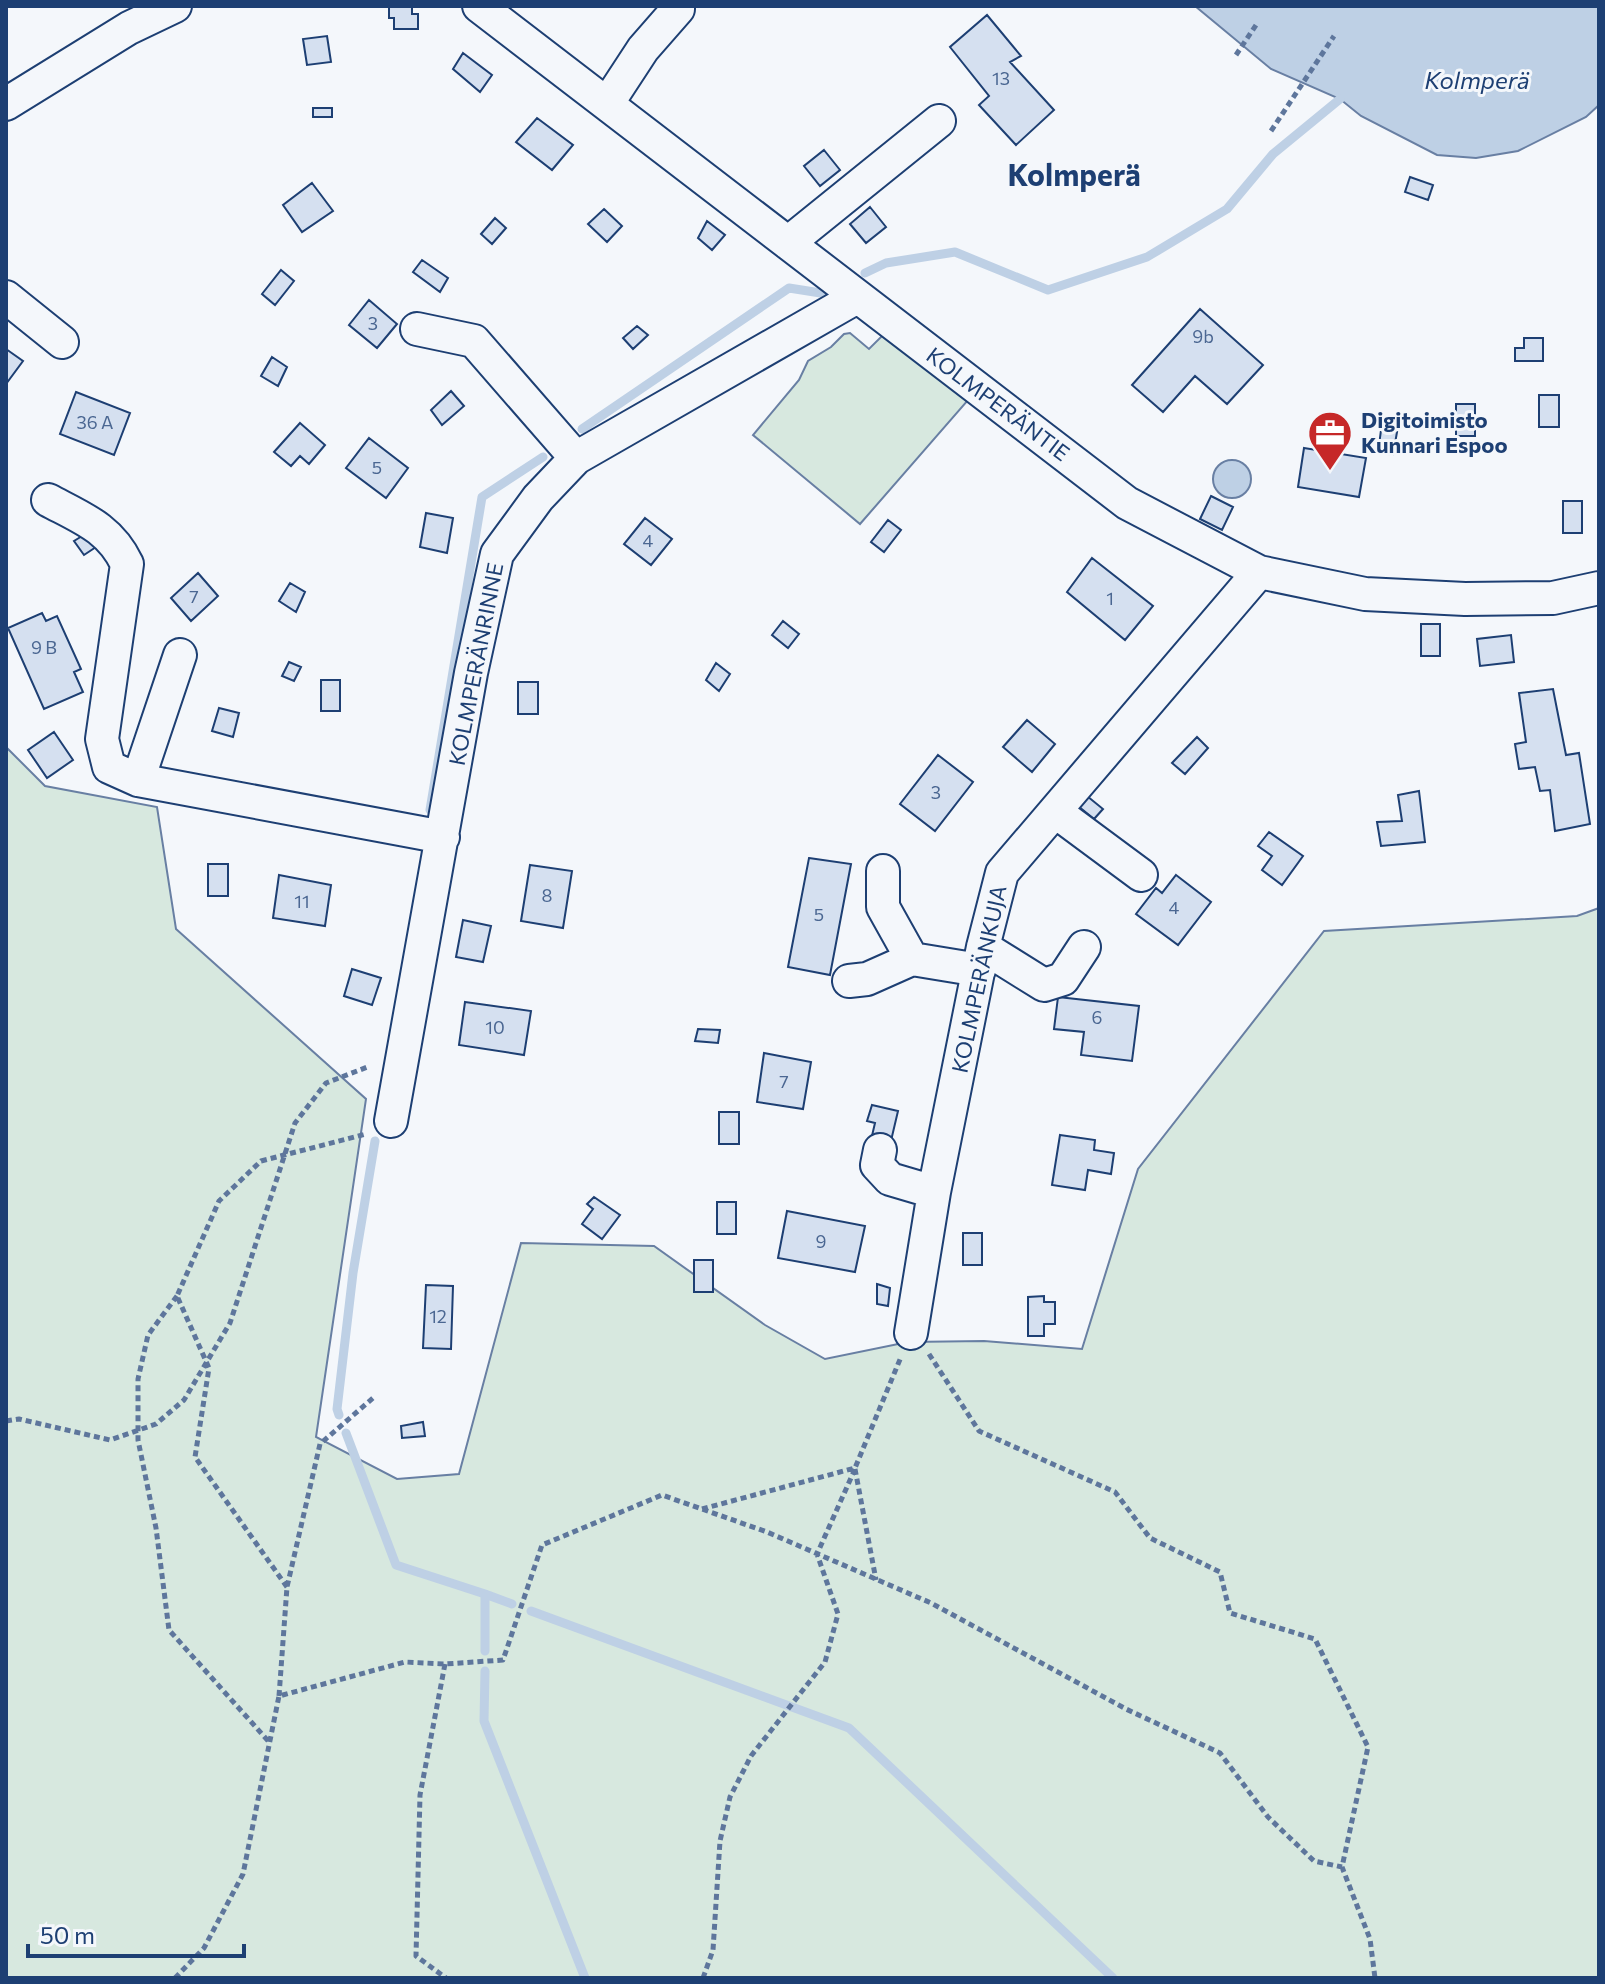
<svg xmlns="http://www.w3.org/2000/svg" width="1605" height="1984" font-family="Commissioner,sans-serif">
  <style>
    .green { fill: #d7e8df; stroke: #687fa3; stroke-width: 2 }
    .water { fill: #bed0e5; stroke: #687fa3; stroke-width: 2 }
    .lines { fill: none; stroke-linecap: round; stroke-linejoin: round }
    .stream { stroke: #bed0e5; stroke-width: 9 }
    .building { fill: #d5e0f0; stroke: #1d3f73; stroke-width: 2 }
    .minor-casing { stroke: #1d3f73; stroke-width: 36 }
    .path { stroke: #5e769c; stroke-width: 5; stroke-dasharray: 6 4; stroke-linecap: butt }
    .minor { stroke: #f4f7fb; stroke-width: 32 }
    .labels { text-anchor: middle; stroke-width: 6; stroke-linejoin: round; paint-order: stroke }
    .number-label { font-size: 18px; fill: #4b6792 }
    .street-label { font-size: 22px; fill: #1d3f73; stroke: #f4f7fb }
    .poi-label { font-size: 22px; font-weight: bold; fill: #1d3f73; stroke: #f4f7fb; text-anchor: start }
    .water-label { font-size: 24px; font-style: italic; fill: #1d3f73; stroke: #f4f7fb }
    .district-label { font-size: 30px; font-weight: bold; fill: #1d3f73; stroke: #f4f7fb }
  </style>
  <rect width="100%" height="100%" fill="#f4f7fb"/>
  <path class="green" d="M 886,332 L 969,399 L 860,524 L 753,435 L 799,380 L 808,361 L 831,347 L 844,334 L 850,333 L 869,349 Z
    M 6,747 L 45,786 L 157,807 L 176,929 L 366,1099 L 316,1437 L 397,1479 L 459,1474 L 521,1243 L 654,1246 L 765,1325 L 825,1359 L 908,1342 L 984,1341 L 1082,1349 L 1138,1169 L 1324,931 L 1577,916 L 1599,908 L 1599,1978 L 6,1978 Z"/>
  <path class="water" d="M 1195,6 L 1599,6 L 1599,105 L 1586,117 L 1518,151 L 1476,158 L 1437,155 L 1361,116 L 1340,99 L 1271,69 Z
    M1213 479a19 19 0 1 1 38 0a19 19 0 1 1-38 0Z"/>
  <g class="lines">
    <path class="stream" d="M 865,273 L 886,263 L 955,252 L 1048,290 L 1147,257 L 1227,209 L 1273,154 L 1340,99
      M 582,429 L 789,288 L 827,294
      M 430,810 L 482,497 L 543,457
      M 339,1415 L 337,1409 L 353,1273 L 375,1141
      M 346,1433 L 396,1565 L 485,1594 L 485,1651
      M 485,1594 L 512,1604
      M 531,1611 L 849,1728 L 1113,1978
      M 485,1671 L 484,1721 L 585,1978"/>
  </g>
  <path class="building" d="M 389,6 L 412,6 L 412,14 L 418,14 L 418,29 L 394,29 L 394,18 L 389,18 Z
    M 987,15 L 1021,56 L 1010,62 L 1054,110 L 1016,145 L 979,105 L 989,96 L 950,47 Z
    M 327,36 L 331,62 L 307,65 L 303,39 Z
    M 463,53 L 492,75 L 480,92 L 453,69 Z
    M 313,108 L 332,108 L 332,117 L 313,117 Z
    M 537,118 L 573,145 L 552,170 L 516,142 Z
    M 824,150 L 840,170 L 820,186 L 804,166 Z
    M 1410,177 L 1433,185 L 1428,200 L 1405,192 Z
    M 312,183 L 333,211 L 302,232 L 283,205 Z
    M 870,207 L 886,227 L 866,243 L 850,224 Z
    M 604,209 L 622,226 L 607,242 L 588,224 Z
    M 495,218 L 506,228 L 492,244 L 481,234 Z
    M 707,221 L 725,235 L 712,250 L 698,238 Z
    M 422,260 L 448,278 L 440,292 L 413,272 Z
    M 281,270 L 294,281 L 275,305 L 262,294 Z
    M 369,300 L 397,324 L 377,348 L 349,325 Z
    M 1200,309 L 1263,365 L 1227,404 L 1195,376 L 1163,412 L 1132,385 Z
    M 637,326 L 648,335 L 633,349 L 623,338 Z
    M 1524,338 L 1543,338 L 1543,361 L 1515,361 L 1515,348 L 1524,348 Z
    M 6,349 L 23,361 L 6,384 Z
    M 272,357 L 287,367 L 278,386 L 261,376 Z
    M 451,391 L 464,406 L 442,425 L 431,410 Z
    M 76,392 L 130,413 L 114,455 L 60,434 Z
    M 1539,395 L 1559,395 L 1559,427 L 1539,427 Z
    M 1456,404 L 1475,404 L 1475,436 L 1456,436 Z
    M 300,423 L 325,445 L 309,464 L 300,456 L 291,466 L 274,452 Z
    M 1381,430 L 1397,432 L 1393,455 L 1378,453 Z
    M 369,438 L 408,468 L 386,498 L 346,468 Z
    M 1304,448 L 1366,458 L 1359,497 L 1298,487 Z
    M 1211,496 L 1233,507 L 1222,530 L 1200,519 Z
    M 1563,501 L 1582,501 L 1582,533 L 1563,533 Z
    M 426,513 L 453,518 L 447,553 L 420,547 Z
    M 645,518 L 672,539 L 651,565 L 624,544 Z
    M 888,520 L 901,530 L 884,552 L 871,542 Z
    M 87,533 L 96,547 L 84,555 L 74,541 Z
    M 1092,558 L 1153,606 L 1125,640 L 1067,592 Z
    M 198,573 L 218,596 L 191,621 L 171,598 Z
    M 290,583 L 305,592 L 296,612 L 279,601 Z
    M 42,613 L 46,621 L 57,616 L 81,669 L 74,672 L 83,692 L 44,709 L 8,628 Z
    M 783,621 L 799,634 L 788,648 L 772,635 Z
    M 1421,624 L 1440,624 L 1440,656 L 1421,656 Z
    M 1511,635 L 1514,662 L 1480,666 L 1477,639 Z
    M 289,662 L 301,667 L 294,681 L 282,676 Z
    M 716,663 L 730,674 L 719,691 L 706,680 Z
    M 321,680 L 340,680 L 340,711 L 321,711 Z
    M 518,682 L 538,682 L 538,714 L 518,714 Z
    M 1553,689 L 1566,755 L 1579,753 L 1590,824 L 1555,831 L 1550,790 L 1540,791 L 1535,767 L 1519,769 L 1515,744 L 1526,742 L 1519,693 Z
    M 219,708 L 239,713 L 233,737 L 212,731 Z
    M 1027,720 L 1055,744 L 1032,772 L 1003,747 Z
    M 54,732 L 73,760 L 47,778 L 28,750 Z
    M 1197,737 L 1208,748 L 1185,774 L 1172,763 Z
    M 938,755 L 973,782 L 935,831 L 900,804 Z
    M 1419,791 L 1425,842 L 1381,846 L 1377,822 L 1402,821 L 1398,795 Z
    M 1087,796 L 1103,809 L 1094,819 L 1078,806 Z
    M 1269,832 L 1303,856 L 1282,885 L 1262,870 L 1272,856 L 1258,846 Z
    M 809,858 L 851,864 L 830,975 L 788,967 Z
    M 208,864 L 228,864 L 228,896 L 208,896 Z
    M 530,865 L 572,871 L 563,928 L 521,921 Z
    M 279,875 L 331,885 L 325,926 L 273,918 Z
    M 1176,875 L 1211,902 L 1178,945 L 1136,914 L 1156,888 L 1162,893 Z
    M 463,920 L 491,926 L 483,962 L 456,957 Z
    M 352,969 L 381,978 L 372,1005 L 344,996 Z
    M 1058,997 L 1139,1006 L 1132,1061 L 1081,1055 L 1084,1032 L 1054,1029 Z
    M 465,1002 L 531,1011 L 524,1055 L 459,1045 Z
    M 698,1029 L 720,1030 L 718,1043 L 695,1041 Z
    M 764,1053 L 811,1062 L 803,1109 L 757,1102 Z
    M 872,1105 L 898,1111 L 890,1145 L 871,1140 L 875,1123 L 867,1121 Z
    M 719,1112 L 739,1112 L 739,1144 L 719,1144 Z
    M 1060,1135 L 1095,1140 L 1094,1150 L 1114,1153 L 1111,1174 L 1088,1170 L 1085,1190 L 1052,1185 Z
    M 594,1197 L 620,1215 L 602,1239 L 582,1224 L 593,1209 L 587,1204 Z
    M 717,1202 L 736,1202 L 736,1234 L 717,1234 Z
    M 787,1211 L 865,1226 L 855,1272 L 778,1258 Z
    M 963,1233 L 982,1233 L 982,1265 L 963,1265 Z
    M 694,1260 L 713,1260 L 713,1292 L 694,1292 Z
    M 877,1284 L 890,1288 L 888,1306 L 877,1304 Z
    M 426,1285 L 453,1286 L 451,1349 L 423,1348 Z
    M 1044,1296 L 1044,1302 L 1055,1302 L 1055,1324 L 1044,1324 L 1044,1336 L 1028,1336 L 1028,1297 Z
    M 423,1422 L 425,1436 L 402,1438 L 401,1426 Z"/>
  <g class="lines">
    <g class="minor-casing">
      <path id="minor" d="M 479,6 L 1127,503 L 1259,572 L 1365,594 L 1465,599 L 1553,598 L 1599,588
        M 6,104 L 129,28 L 175,6
        M 607,104 L 643,49 L 678,9
        M 788,243 L 939,121
        M 6,297 L 62,342
        M 417,329 L 474,341 L 576,458
        M 48,500 C 82,518 110,528 127,564 L 102,739 L 109,767 L 138,780 L 443,837
        M 138,780 L 180,655
        M 1056,812 L 1141,875
        M 883,871 L 883,907 L 912,959 L 979,970
        M 983,947 L 1044,985 L 1063,979 L 1084,947
        M 849,981 L 867,979 L 912,959
        M 391,1121 L 471,673 L 497,554 L 538,498 L 576,458 L 857,297
        M 880,1150 L 877,1165 L 890,1179 L 934,1192
        M 911,1333 L 934,1192 L 983,947 L 1002,873 L 1259,572"/>
    </g>
    <path class="path" d="M 1236,55 L 1256,25
      M 1271,131 L 1334,36
      M 177,1296 L 148,1335 L 138,1379 L 138,1440 L 156,1528 L 169,1630 L 270,1743
      M 929,1354 L 979,1431 L 1115,1492 L 1150,1538 L 1220,1572 L 1230,1613 L 1315,1639 L 1368,1747 L 1342,1867 L 1370,1939 L 1375,1978
      M 6,1421 L 19,1419 L 110,1440 L 156,1424 L 184,1400 L 230,1323 L 295,1123 L 326,1083 L 370,1066
      M 855,1469 L 876,1580
      M 702,1509 L 855,1468 L 901,1357
      M 287,1587 L 195,1457 L 209,1368 L 177,1296 L 219,1201 L 261,1161 L 366,1134
      M 445,1664 L 420,1795 L 416,1956 L 446,1978
      M 279,1696 L 287,1587 L 320,1444 L 373,1398
      M 175,1978 L 204,1948 L 243,1874 L 279,1696 L 405,1662 L 445,1664 L 503,1660 L 542,1545 L 662,1495 L 767,1532 L 931,1603 L 1126,1709 L 1220,1753 L 1268,1817 L 1314,1861 L 1342,1867
      M 703,1978 L 713,1950 L 720,1841 L 730,1797 L 751,1756 L 825,1662 L 838,1614 L 817,1554 L 855,1469"/>
    <use href="#minor" class="minor"/>
  </g>
  <defs>
    <g id="office-pin" transform="scale(2.3)"><path d="M0 17L-7.5 6A9.5 9.5 0 1 1 7.5 6Z" fill="#c62828" stroke="#f4f7fb"/><path d="M-6-3h4V-5.5h4V-3h4V5H-6ZM-1-4.5V-3h2v-1.5ZM-6 0V1H6V0Z" fill="#fff"/></g>
  </defs>
  <g fill-rule="evenodd">
    <use href="#office-pin" x="1330" y="433"/>
  </g>
  <g class="labels">
    <g class="number-label">
      <text x="1001" y="85">13</text>
      <text x="373" y="330">3</text>
      <text x="1203" y="343">9b</text>
      <text x="95" y="429">36 A</text>
      <text x="377" y="474">5</text>
      <text x="648" y="547">4</text>
      <text x="194" y="603">7</text>
      <text x="1110" y="605">1</text>
      <text x="44" y="654">9 B</text>
      <text x="936" y="799">3</text>
      <text x="547" y="902">8</text>
      <text x="302" y="908">11</text>
      <text x="1174" y="914">4</text>
      <text x="819" y="921">5</text>
      <text x="1097" y="1024">6</text>
      <text x="495" y="1034">10</text>
      <text x="784" y="1088">7</text>
      <text x="821" y="1248">9</text>
      <text x="438" y="1323">12</text>
    </g>
    <g class="street-label">
      <text transform="translate(998 404) rotate(37)" y="8">KOLMPERÄNTIE</text>
      <text transform="translate(476 664) rotate(-79)" y="8">KOLMPERÄNRINNE</text>
      <text transform="translate(979 979) rotate(-78)" y="8">KOLMPERÄNKUJA</text>
    </g>
    <g class="poi-label">
      <text x="1361" y="428">Digitoimisto<tspan x="1361" dy="25">Kunnari Espoo</tspan></text>
    </g>
    <g class="water-label">
      <text x="1477" y="89">Kolmperä</text>
    </g>
    <g class="district-label">
      <text x="1074" y="186">Kolmperä</text>
    </g>
  </g>
  <rect width="1605" height="1984" fill="none" stroke="#1d3f73" stroke-width="16"/>
  <path d="M28 1944v12h216v-12" fill="none" stroke="#1d3f73" stroke-width="4"/>
  <text x="40" y="1944" font-size="24" fill="#1d3f73" stroke="#f4f7fb" stroke-width="6" paint-order="stroke">50 m</text>
</svg>
